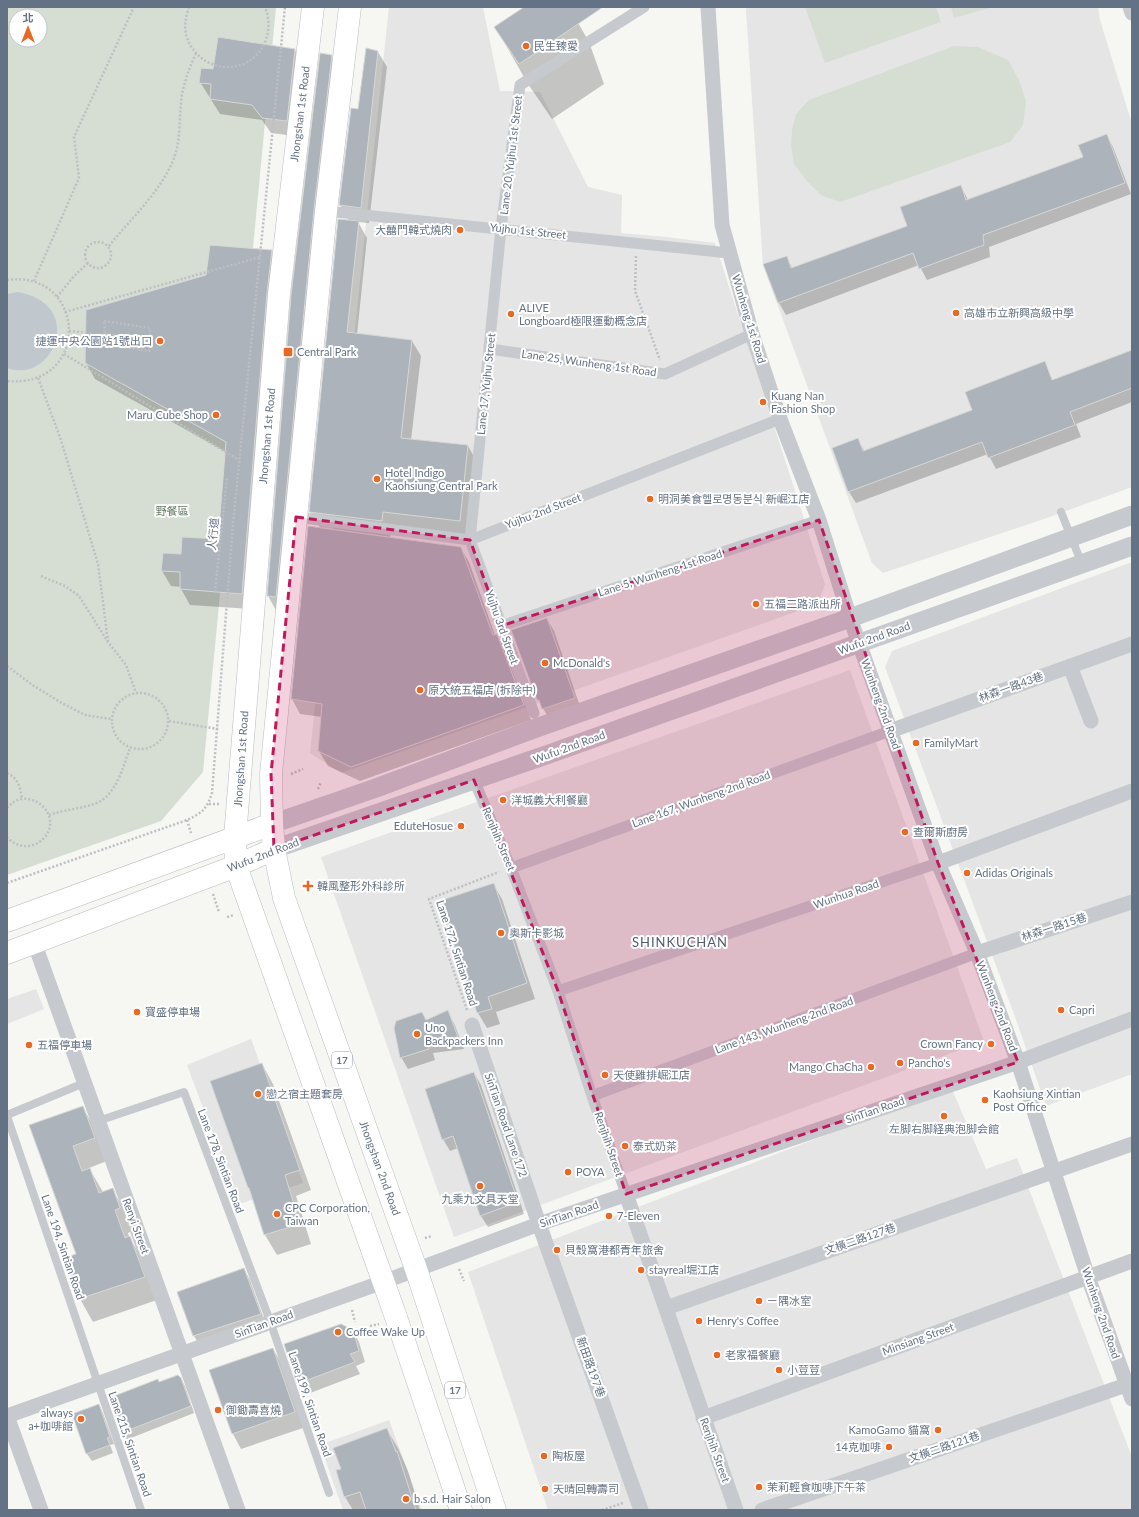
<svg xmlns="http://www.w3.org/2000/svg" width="1139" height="1517" font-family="Lato,'Noto Sans TC','Noto Sans KR',sans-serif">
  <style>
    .built { fill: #e4e5e4 }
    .green { fill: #d6ded4; fill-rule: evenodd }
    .water { fill: #c0c8ce }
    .shadow { fill: #0003 }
    .building { fill: #acb3ba; stroke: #d7d8d5 }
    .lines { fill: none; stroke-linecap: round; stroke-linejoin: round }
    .secondary-casing { stroke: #b8bcc1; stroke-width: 23 }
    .primary-casing { stroke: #b7babf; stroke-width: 23 }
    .path { stroke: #bdbfc2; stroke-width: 2.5; stroke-dasharray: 2 2; stroke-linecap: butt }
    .service { stroke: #c6c9cd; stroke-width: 8 }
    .pedestrian { stroke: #c6c9cd; stroke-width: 11 }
    .minor { stroke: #c6c9cd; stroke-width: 15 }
    .tertiary { stroke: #c6c9cd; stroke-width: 19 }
    .secondary { stroke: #fff; stroke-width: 22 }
    .primary { stroke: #fff; stroke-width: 22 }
    .marked { fill: #c2185b; fill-opacity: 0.2; stroke: #c2185b; stroke-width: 3; stroke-dasharray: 8 5; stroke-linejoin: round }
    .poi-dot { fill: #e76922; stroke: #fff; stroke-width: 1.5 }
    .labels { text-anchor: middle; stroke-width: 4; stroke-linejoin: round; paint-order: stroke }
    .shield { fill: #fff; stroke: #929caa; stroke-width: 1 }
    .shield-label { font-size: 10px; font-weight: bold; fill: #647285 }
    .poi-label { font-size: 11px; fill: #647285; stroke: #fff; text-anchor: start }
    .street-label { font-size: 11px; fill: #647285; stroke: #fff }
    .park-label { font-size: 11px; fill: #657c64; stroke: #fff }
    .quarter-label { font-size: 13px; letter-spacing: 1px; fill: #535c6a; stroke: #fff }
  </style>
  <rect width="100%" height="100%" fill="#f6f6f3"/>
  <path class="built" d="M 389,7 L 483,7 L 500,91 L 540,92 L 588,187 L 622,195 L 621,233 L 666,237 L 715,243 L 825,584 L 818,604 L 341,773 L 310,753 Z
    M 747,7 L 1098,7 L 1100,20 L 1132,124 L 1132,487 L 1044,519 L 883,573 L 872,563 L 763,265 L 746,10 Z
    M 1132,562 L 1132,1074 L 1046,1106 L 1014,1014 L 885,667 L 892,651 Z
    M 850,670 L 984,1041 L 454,1237 L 321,857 Z
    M 36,989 L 44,1009 L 7,1024 L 7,999 Z
    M 251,1039 L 303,1183 L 239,1204 L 187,1065 Z
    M 951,1087 L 986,1169 L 1017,1158 L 1132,1457 L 1132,1510 L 548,1510 L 468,1272 Z
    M 389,1420 L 422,1510 L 343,1510 L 320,1445 Z"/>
  <path class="green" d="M 7,7 L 276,7 L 203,772 L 161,821 L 7,875 ZM 16,16 L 40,16 L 40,40 L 16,40 Z
    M 805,7 L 936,7 L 941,22 L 825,63 Z
    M 951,7 L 993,7 L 954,18 Z
    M 954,46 L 978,47 L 1008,60 L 1019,80 L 1026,101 L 1023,125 L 1010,142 L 840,202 L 821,195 L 807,181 L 794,164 L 791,145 L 792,130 L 796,114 L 809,100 Z"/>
  <path class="water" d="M 18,292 C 86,304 54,385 7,368 L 7,294 Z"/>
  <path class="shadow" d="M 526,7 L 569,7 L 589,42 L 604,84 L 552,119 L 528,84 L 496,28 Z
    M 295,50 L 304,66 L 295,136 L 271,133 L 262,120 L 220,114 L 200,82 L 214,70 Z
    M 378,52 L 387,67 L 369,223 L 358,222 L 367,238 L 357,335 L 412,341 L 421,356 L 411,440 L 468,446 L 477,462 L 468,536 L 392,527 L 390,538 L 460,547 L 469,562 L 495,635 L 497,635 L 505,649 L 531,720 L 360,781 L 328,766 L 319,751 L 322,717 L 300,714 L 292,699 L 320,528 L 310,511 L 350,222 L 340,205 L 359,111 Z
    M 331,56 L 340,71 L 277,612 L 268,596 Z
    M 1107,136 L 1113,147 L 1131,194 L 989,247 L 990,257 L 927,280 L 919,265 L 786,315 L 779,303 L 765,265 L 786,257 L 793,269 L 908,226 L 961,186 L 968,200 L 1084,158 Z
    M 271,251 L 280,266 L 251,609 L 190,605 L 181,589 L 181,587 L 171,586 L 162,571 L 182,555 L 219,540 L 226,452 L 95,379 L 86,363 L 207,276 Z
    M 1132,351 L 1132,402 L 1076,424 L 1081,437 L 996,469 L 988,454 L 856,503 L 849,492 L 834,449 L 858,440 L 865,452 L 973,410 L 1044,363 L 1053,381 Z
    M 547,619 L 554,631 L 581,709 L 550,720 L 538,700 Z
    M 493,884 L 502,899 L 535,999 L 496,1012 L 500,1024 L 487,1028 L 478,1013 L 440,902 Z
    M 447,1012 L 454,1023 L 464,1049 L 433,1053 L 435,1060 L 408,1069 L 401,1057 L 426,1021 Z
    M 262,1064 L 273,1084 L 311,1190 L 296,1196 L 311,1244 L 277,1255 L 265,1235 L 252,1193 L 249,1188 Z
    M 474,1073 L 481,1085 L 524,1214 L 488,1227 L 481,1216 L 458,1148 L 450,1151 L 443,1139 Z
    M 83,1108 L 96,1130 L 107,1161 L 89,1168 L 103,1192 L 112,1190 L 126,1212 L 132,1231 L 128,1233 L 129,1237 L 143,1260 L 157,1300 L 93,1322 L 80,1299 L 67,1258 L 77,1255 L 30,1126 Z
    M 244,1269 L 250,1280 L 266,1325 L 200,1346 L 194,1336 L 178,1292 Z
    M 352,1330 L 359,1342 L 365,1362 L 356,1366 L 360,1374 L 305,1395 L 298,1383 Z
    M 273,1349 L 282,1364 L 303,1428 L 241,1449 L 233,1434 Z
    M 180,1378 L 185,1386 L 194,1413 L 126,1440 L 121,1432 L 159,1383 Z
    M 99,1405 L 103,1413 L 114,1444 L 110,1445 L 113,1453 L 92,1461 L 87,1454 L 73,1415 Z
    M 387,1430 L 398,1448 L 408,1471 L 420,1510 L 353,1510 L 345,1497 L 337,1471 L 342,1469 Z"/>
  <path class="building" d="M 524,7 L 603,7 L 519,64 L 494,27 Z
    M 218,37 L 295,49 L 287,121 L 262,118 L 252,105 L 210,99 L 211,84 L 199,83 L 201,68 L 213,69 Z
    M 366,48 L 378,51 L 361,208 L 339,205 L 351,108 L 358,109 Z
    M 320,53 L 332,55 L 314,210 L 276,597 L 267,596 L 291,295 Z
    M 1107,134 L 1125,183 L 983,235 L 984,245 L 919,269 L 913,253 L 778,303 L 763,264 L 787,256 L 791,268 L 907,226 L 900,207 L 961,185 L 966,200 L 1083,157 L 1078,145 Z
    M 338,219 L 359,221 L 347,332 L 412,340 L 401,438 L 468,445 L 460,521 L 383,512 L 382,521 L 309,512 Z
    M 210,245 L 272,250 L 267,293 L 242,594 L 180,589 L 180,572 L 161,571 L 163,553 L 181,554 L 182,537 L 218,539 L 226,442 L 85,363 L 86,310 L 206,275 Z
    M 1132,350 L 1132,388 L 1070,412 L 1075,425 L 988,458 L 982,442 L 848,492 L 832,448 L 858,438 L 863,451 L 972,410 L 965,392 L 1045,361 L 1052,380 Z
    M 308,526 L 461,547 L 493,635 L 497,634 L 524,705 L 351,767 L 318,751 L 322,704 L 291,699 Z
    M 547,618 L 575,698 L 542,709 L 539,700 L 537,700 L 511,630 Z
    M 494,883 L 527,983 L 488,997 L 492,1009 L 477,1013 L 439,901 Z
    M 448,1010 L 458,1037 L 427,1042 L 429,1049 L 400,1058 L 394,1028 L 396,1021 L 422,1012 L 426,1020 Z
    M 262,1063 L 300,1170 L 285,1175 L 300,1224 L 264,1235 L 249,1188 L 248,1188 L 210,1081 Z
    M 474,1072 L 518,1202 L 480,1216 L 453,1136 L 442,1140 L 425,1089 Z
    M 83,1106 L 95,1138 L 73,1146 L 82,1171 L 90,1168 L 99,1193 L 113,1188 L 120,1208 L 115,1210 L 125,1238 L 130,1236 L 145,1277 L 79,1299 L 65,1258 L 76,1254 L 29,1125 Z
    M 244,1268 L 261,1314 L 193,1336 L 177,1292 Z
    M 341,1324 L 353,1330 L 359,1351 L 350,1354 L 355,1362 L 297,1384 L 284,1344 Z
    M 273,1348 L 295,1412 L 232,1434 L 209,1370 Z
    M 178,1375 L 181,1378 L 191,1406 L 121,1433 L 109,1398 L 158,1379 L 159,1382 Z
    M 99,1404 L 110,1437 L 107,1438 L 110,1445 L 86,1454 L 72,1414 Z
    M 387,1428 L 396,1452 L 397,1451 L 416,1510 L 366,1510 L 360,1492 L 344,1497 L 336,1470 L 341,1469 L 333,1448 Z"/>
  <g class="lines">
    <g class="secondary-casing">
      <path id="secondary" d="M 272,824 L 271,774 L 326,211 L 350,7
        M 235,837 L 279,294 L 313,7"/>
    </g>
    <g class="primary-casing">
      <path id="primary" d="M 235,837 L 236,866 L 397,1320 L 461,1510
        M 7,921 L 272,824 L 274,849 L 284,898 L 416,1269 L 495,1510
        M 7,953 L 236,866 L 274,849"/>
    </g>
    <path class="path" d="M 189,7 C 186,16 184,25 186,34 C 190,53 209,68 229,67 C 260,66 276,34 265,7
      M85 255a13 13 0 1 1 26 0a13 13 0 1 1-26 0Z
      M 109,246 C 131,218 166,187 176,152 C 181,133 179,113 182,94 C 185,79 190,67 196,53
      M 636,256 L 635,291 L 660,360
      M 7,280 C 87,269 92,389 7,381
      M 34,281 L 79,178 L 74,137 L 134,7
      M 57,297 L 74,276 L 88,263
      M 65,312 L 260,257
      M 104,321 L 150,328 L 149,351 L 103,344 L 105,334 Z
      M 69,331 L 92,333
      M 105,334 L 150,339
      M 64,354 L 239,460
      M 38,378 L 61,440 L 98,564 L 108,642
      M 41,576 L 65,586 L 79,596 L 108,642 L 126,665 L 136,693
      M 215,592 L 227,477
      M 7,666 L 31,684 L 60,702 L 85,715 L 111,719
      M112 721a28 28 0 1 1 56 0a28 28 0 1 1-56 0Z
      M 169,721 L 218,729
      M 7,773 C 19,779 20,787 22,799
      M 291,774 L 303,769
      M 318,789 L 321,782
      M 209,804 L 220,804
      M 7,808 C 29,782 66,817 43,839 C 39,843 34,845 29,846 C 20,847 12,843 7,837
      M 49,815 C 63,810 79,809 94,804 C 116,797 123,767 130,748
      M 187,820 L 191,833
      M 7,883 L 187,820 C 202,813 207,809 212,793 L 233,524 L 285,7
      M 213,894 L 219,912
      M 227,917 L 234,915
      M 467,1010 L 429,899 L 499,872
      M 425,1238 L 432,1236
      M 459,1269 L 464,1281
      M 352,1310 L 355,1322
      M 370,1326 L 379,1324
      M 602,1510 L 623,1503"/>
    <path class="service" d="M 1061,512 L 1082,564
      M 7,1115 L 84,1083
      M 7,1116 L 141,1510
      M 98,1121 L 184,1092 L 270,1321 L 329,1493"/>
    <path class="pedestrian" d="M 326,211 L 729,253
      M 490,349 L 665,374 L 752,334
      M 296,517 L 470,540 L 780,419
      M 501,626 L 819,520
      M 534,713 L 470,540 L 501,228 L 520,85 L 644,7
      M 474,780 L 511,868 L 558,991 L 592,1096 L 626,1194
      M 511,868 L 890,731
      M 558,991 L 938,863
      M 592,1096 L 977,953"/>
    <path class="minor" d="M 708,7 L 722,225 L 752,334 L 780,419 L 819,520 L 850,618 L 938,863 L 977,953 L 1018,1062 L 1088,1277 L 1132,1399
      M 1130,7 L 1132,13
      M 1070,666 L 1091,721
      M 890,731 L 1132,644
      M 938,863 L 1132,791
      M 34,942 L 238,1510
      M 977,953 L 1132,902
      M 472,1025 L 539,1224 L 641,1510
      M 626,1194 L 736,1510
      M 666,1308 L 1132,1144
      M 7,1416 L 383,1282 L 539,1224 L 1018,1062 L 1132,1019
      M 7,1416 L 41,1510
      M 703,1418 L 1132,1261
      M 762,1510 L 1132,1383"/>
    <path class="tertiary" d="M 272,824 L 376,788 L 539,727 L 850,618 L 1132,515
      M 274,849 L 549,754 L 1132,546"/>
    <use href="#secondary" class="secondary"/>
    <use href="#primary" class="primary"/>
  </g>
  <path class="marked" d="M 296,517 L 470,540 L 501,626 L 819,520 L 938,863 L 1018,1062 L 626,1194 L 558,991 L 474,780 L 274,849 L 271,774 Z"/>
  <g class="poi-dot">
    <circle cx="526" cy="46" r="4"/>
    <circle cx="460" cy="230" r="4"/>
    <circle cx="956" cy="313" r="4"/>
    <circle cx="511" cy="314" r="4"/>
    <circle cx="160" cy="341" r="4"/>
    <rect x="283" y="347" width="10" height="10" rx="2"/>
    <circle cx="763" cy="402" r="4"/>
    <circle cx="216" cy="415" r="4"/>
    <circle cx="377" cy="479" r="4"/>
    <circle cx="650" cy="499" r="4"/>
    <circle cx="756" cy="604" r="4"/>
    <circle cx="545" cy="663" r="4"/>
    <circle cx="420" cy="690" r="4"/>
    <circle cx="916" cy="743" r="4"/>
    <circle cx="503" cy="800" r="4"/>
    <circle cx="461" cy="826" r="4"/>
    <circle cx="905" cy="832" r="4"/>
    <circle cx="967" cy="873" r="4"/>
    <path d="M306 880h4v4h4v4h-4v4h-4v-4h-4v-4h4z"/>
    <circle cx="501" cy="933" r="4"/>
    <circle cx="1061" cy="1010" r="4"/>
    <circle cx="137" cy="1012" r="4"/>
    <circle cx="417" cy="1034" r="4"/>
    <circle cx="991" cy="1044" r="4"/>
    <circle cx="29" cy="1045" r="4"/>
    <circle cx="900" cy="1063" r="4"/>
    <circle cx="871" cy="1067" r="4"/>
    <circle cx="605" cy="1075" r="4"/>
    <circle cx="258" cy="1094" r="4"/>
    <circle cx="985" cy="1100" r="4"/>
    <circle cx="944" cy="1116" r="4"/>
    <circle cx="625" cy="1146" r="4"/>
    <circle cx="568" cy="1172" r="4"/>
    <circle cx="480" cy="1186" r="4"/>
    <circle cx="277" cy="1214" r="4"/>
    <circle cx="609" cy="1216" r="4"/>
    <circle cx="557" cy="1250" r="4"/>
    <circle cx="641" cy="1270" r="4"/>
    <circle cx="759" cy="1301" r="4"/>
    <circle cx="699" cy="1321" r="4"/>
    <circle cx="338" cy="1332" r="4"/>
    <circle cx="717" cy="1355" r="4"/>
    <circle cx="779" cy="1370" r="4"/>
    <circle cx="218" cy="1410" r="4"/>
    <circle cx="81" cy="1419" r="4"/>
    <circle cx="938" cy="1430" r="4"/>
    <circle cx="889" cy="1447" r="4"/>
    <circle cx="544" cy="1456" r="4"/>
    <circle cx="759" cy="1487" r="4"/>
    <circle cx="545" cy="1489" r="4"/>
    <circle cx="406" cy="1499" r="4"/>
  </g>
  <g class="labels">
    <g class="shield">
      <rect x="332" y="1052" width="20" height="16" rx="3"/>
      <rect x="445" y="1382" width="20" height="16" rx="3"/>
    </g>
    <g class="shield-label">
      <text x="342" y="1064">17</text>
      <text x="455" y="1394">17</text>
    </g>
    <g class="poi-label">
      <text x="534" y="50">民生臻愛</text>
      <text x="452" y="234" text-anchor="end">大囍門韓式燒肉</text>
      <text x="519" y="312">ALIVE<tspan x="519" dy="13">Longboard極限運動概念店</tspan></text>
      <text x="964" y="317">高雄市立新興高級中學</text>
      <text x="152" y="345" text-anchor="end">捷運中央公園站1號出口</text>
      <text x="297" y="356">Central Park</text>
      <text x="771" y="400">Kuang Nan<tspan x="771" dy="13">Fashion Shop</tspan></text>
      <text x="208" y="419" text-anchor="end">Maru Cube Shop</text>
      <text x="385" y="477">Hotel Indigo<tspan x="385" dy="13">Kaohsiung Central Park</tspan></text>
      <text x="658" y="503">明洞美食헬로명동분식 新崛江店</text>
      <text x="764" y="608">五福二路派出所</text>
      <text x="553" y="667">McDonald's</text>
      <text x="428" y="694">原大統五福店 (拆除中)</text>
      <text x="924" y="747">FamilyMart</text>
      <text x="511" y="804">洋城義大利餐廳</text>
      <text x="453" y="830" text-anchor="end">EduteHosue</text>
      <text x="913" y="836">查爾斯廚房</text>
      <text x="975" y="877">Adidas Originals</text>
      <text x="317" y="890">韓風整形外科診所</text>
      <text x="509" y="937">奧斯卡影城</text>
      <text x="1069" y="1014">Capri</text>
      <text x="145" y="1016">寶盛停車場</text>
      <text x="425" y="1032">Uno<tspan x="425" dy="13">Backpackers Inn</tspan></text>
      <text x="983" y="1048" text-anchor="end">Crown Fancy</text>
      <text x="37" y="1049">五福停車場</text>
      <text x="908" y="1067">Pancho's</text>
      <text x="863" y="1071" text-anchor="end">Mango ChaCha</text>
      <text x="613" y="1079">天使雞排崛江店</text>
      <text x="266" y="1098">戀之宿主題套房</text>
      <text x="993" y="1098">Kaohsiung Xintian<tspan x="993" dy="13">Post Office</tspan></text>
      <text x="944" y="1133" text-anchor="middle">左脚右脚経典泡脚会館</text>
      <text x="633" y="1150">泰式奶茶</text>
      <text x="576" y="1176">POYA</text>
      <text x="480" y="1203" text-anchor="middle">九乘九文具天堂</text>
      <text x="285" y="1212">CPC Corporation,<tspan x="285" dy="13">Taiwan</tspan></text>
      <text x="617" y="1220">7-Eleven</text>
      <text x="565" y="1254">貝殼窩港都青年旅舍</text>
      <text x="649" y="1274">stayreal堀江店</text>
      <text x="767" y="1305">ㄧ隅冰室</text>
      <text x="707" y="1325">Henry's Coffee</text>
      <text x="346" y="1336">Coffee Wake Up</text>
      <text x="725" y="1359">老家福餐廳</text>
      <text x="787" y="1374">小荳荳</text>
      <text x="226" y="1414">御鋤壽喜燒</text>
      <text x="73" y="1417" text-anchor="end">always<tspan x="73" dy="13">a+咖啡館</tspan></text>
      <text x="930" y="1434" text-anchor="end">KamoGamo 貓窩</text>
      <text x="881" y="1451" text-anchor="end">14克咖啡</text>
      <text x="552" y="1460">陶板屋</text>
      <text x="767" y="1491">茉莉輕食咖啡下午茶</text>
      <text x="553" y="1493">天晴回轉壽司</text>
      <text x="414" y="1503">b.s.d. Hair Salon</text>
    </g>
    <g class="street-label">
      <text transform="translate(300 114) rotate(-83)" y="4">Jhongshan 1st Road</text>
      <text transform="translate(511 155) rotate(-83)" y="4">Lane 20, Yujhu 1st Street</text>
      <text transform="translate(528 231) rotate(6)" y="4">Yujhu 1st Street</text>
      <text transform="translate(749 319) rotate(73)" y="4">Wunheng 1st Road</text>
      <text transform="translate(589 363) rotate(8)" y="4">Lane 25, Wunheng 1st Road</text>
      <text transform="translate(486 384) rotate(-84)" y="4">Lane 17, Yujhu Street</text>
      <text transform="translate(267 436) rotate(-85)" y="4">Jhongshan 1st Road</text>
      <text transform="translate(543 511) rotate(-21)" y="4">Yujhu 2nd Street</text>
      <text transform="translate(213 534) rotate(-84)" y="4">人行道</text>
      <text transform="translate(660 573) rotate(-18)" y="4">Lane 5, Wunheng 1st Road</text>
      <text transform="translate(502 627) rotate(70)" y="4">Yujhu 3rd Street</text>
      <text transform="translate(874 638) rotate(-20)" y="4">Wufu 2nd Road</text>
      <text transform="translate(1011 687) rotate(-20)" y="4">林森一路43巷</text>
      <text transform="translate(881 704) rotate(70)" y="4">Wunheng 2nd Road</text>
      <text transform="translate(569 747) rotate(-20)" y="4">Wufu 2nd Road</text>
      <text transform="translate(241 759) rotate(-86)" y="4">Jhongshan 1st Road</text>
      <text transform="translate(701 799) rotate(-20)" y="4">Lane 167, Wunheng 2nd Road</text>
      <text transform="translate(499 839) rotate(67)" y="4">Renjhih Street</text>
      <text transform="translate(263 855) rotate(-21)" y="4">Wufu 2nd Road</text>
      <text transform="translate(846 894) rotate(-19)" y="4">Wunhua Road</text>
      <text transform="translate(1054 927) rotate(-18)" y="4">林森一路15巷</text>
      <text transform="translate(457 953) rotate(72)" y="4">Lane 172, Sintian Road</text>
      <text transform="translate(997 1006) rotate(69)" y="4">Wunheng 2nd Road</text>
      <text transform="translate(784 1025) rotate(-20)" y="4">Lane 143, Wunheng 2nd Road</text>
      <text transform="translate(875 1110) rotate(-19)" y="4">SinTian Road</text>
      <text transform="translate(506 1125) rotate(71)" y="4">SinTian Road Lane 172</text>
      <text transform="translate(609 1144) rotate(71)" y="4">Renjhih Street</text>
      <text transform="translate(221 1161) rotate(69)" y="4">Lane 178, Sintian Road</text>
      <text transform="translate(380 1168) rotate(70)" y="4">Jhongshan 2nd Road</text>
      <text transform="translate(569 1214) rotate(-19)" y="4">SinTian Road</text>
      <text transform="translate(136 1226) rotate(70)" y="4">Renyi Street</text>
      <text transform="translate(860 1239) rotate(-19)" y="4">文橫二路127巷</text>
      <text transform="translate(63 1247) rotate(71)" y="4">Lane 194, Sintian Road</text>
      <text transform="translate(1101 1313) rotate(71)" y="4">Wunheng 2nd Road</text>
      <text transform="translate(264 1324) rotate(-20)" y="4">SinTian Road</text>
      <text transform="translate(918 1339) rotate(-20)" y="4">Minsiang Street</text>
      <text transform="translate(591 1367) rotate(70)" y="4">新田路197巷</text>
      <text transform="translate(310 1404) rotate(71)" y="4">Lane 199, Sintian Road</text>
      <text transform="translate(130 1444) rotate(71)" y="4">Lane 215, Sintian Road</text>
      <text transform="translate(944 1447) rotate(-19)" y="4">文橫二路121巷</text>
      <text transform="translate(715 1450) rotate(70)" y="4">Renjhih Street</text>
    </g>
    <g class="park-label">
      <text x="172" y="515">野餐區</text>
    </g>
    <g class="quarter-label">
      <text x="680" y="947">SHINKUCHAN</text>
    </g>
  </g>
  <rect width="1139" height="1517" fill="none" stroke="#647285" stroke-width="16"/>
  <g transform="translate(28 28)"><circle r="19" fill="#ffffff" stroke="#c1c7ce"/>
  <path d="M0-3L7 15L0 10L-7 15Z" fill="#e76922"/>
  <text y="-6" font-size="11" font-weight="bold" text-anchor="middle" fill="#647285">北</text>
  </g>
</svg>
